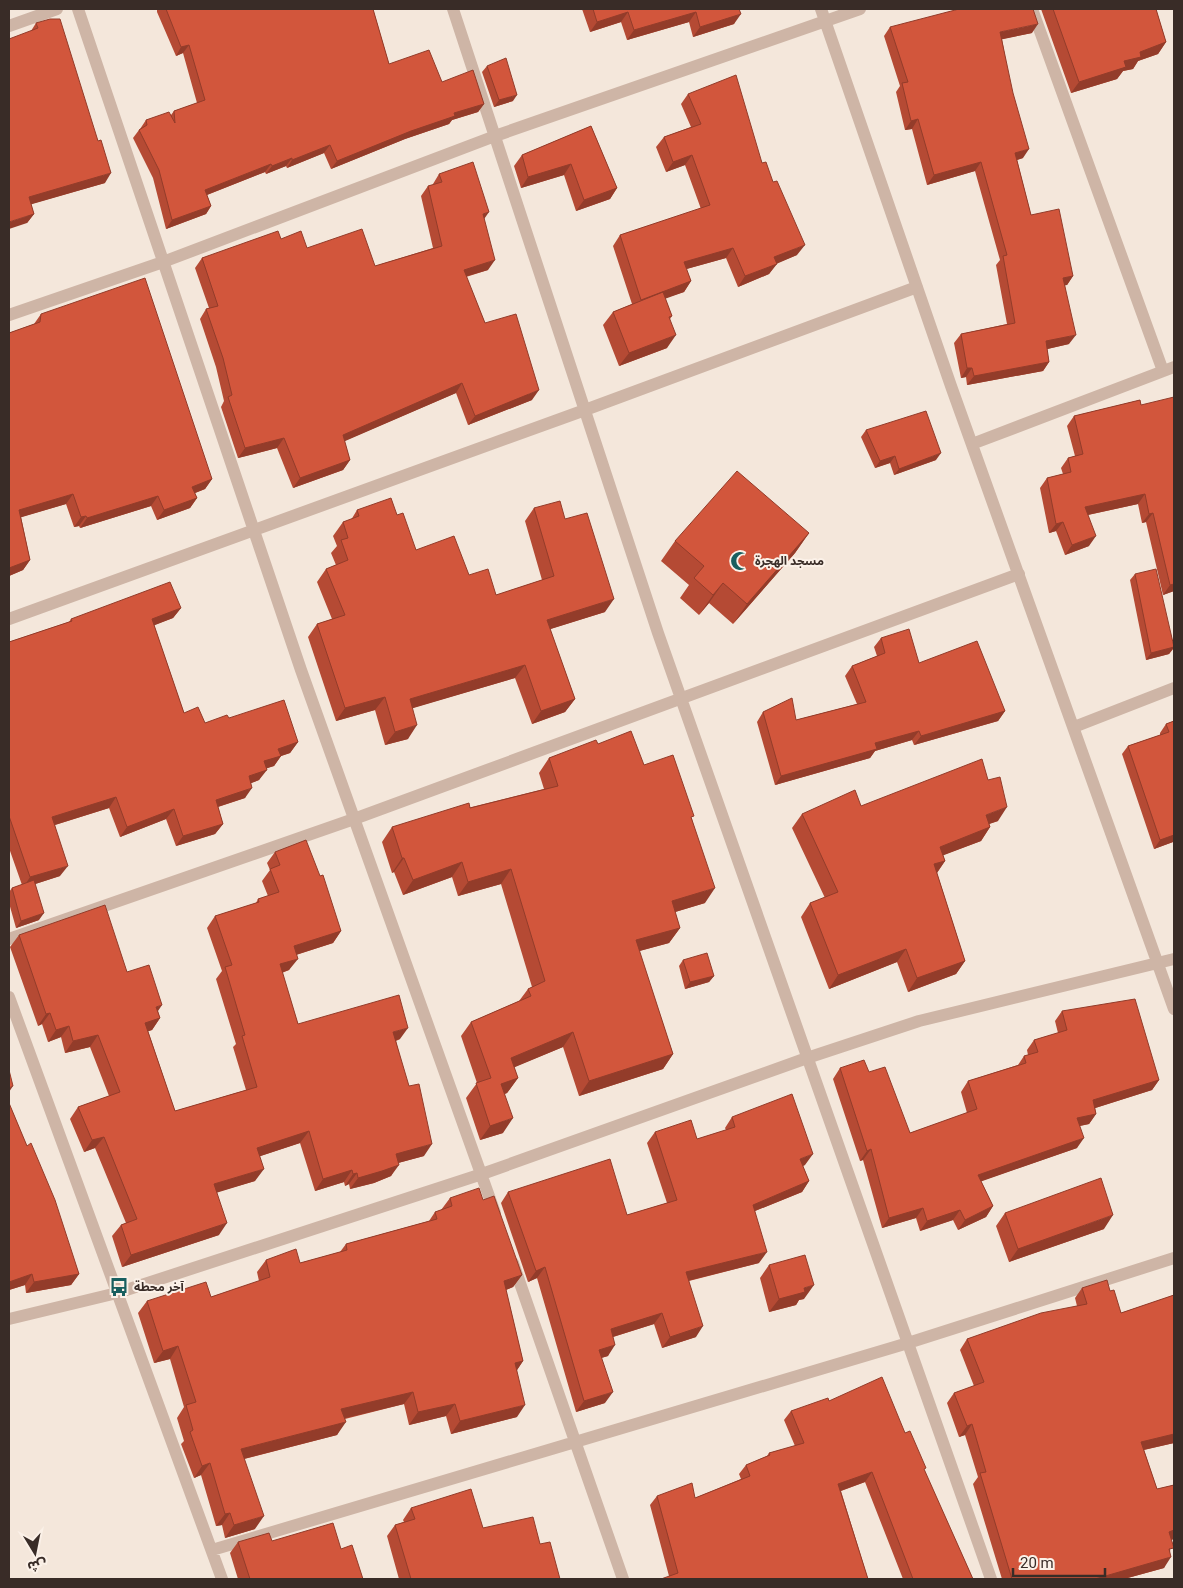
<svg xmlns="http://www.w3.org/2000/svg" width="1183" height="1588" font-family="Roboto,'Noto Sans Arabic',sans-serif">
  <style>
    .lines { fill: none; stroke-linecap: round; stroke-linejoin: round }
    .minor { stroke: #ceb5a6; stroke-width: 12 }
    .wall { fill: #b54a34 }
    .shaded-wall { fill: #933c2a }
    .building { fill: #d2563c; stroke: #933c2a }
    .labels { text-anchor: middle; stroke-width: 4; stroke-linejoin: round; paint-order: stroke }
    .poi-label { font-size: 12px; font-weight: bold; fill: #392c27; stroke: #fbf1e8; text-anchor: start }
  </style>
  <rect width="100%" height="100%" fill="#f4e7db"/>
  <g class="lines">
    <path class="minor" d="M 78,9 L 301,670 L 495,1213
      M 453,9 L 658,633 L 991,1579
      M 821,9 L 951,386 L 1174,1009
      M 1032,9 L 1163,371
      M 9,26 L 57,9
      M 9,315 L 163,262 L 495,136 L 860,9
      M 972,444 L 1174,367
      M 9,619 L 585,410 L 917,287
      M 1074,727 L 1174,688
      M 9,939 L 354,819 L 1019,574
      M 9,997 L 222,1579
      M 513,1263 L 623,1579
      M 9,1319 L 117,1293 L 482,1174 L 807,1058 L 919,1021 L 1174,959
      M 212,1550 L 908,1343 L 1174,1258"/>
  </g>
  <path class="wall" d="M 157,9 L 373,9 L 389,64 L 442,82 L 484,104 L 478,112 L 452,120 L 449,124 L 405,139 L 331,169 L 324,153 L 287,168 L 286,166 L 266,174 L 265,172 L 207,195 L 211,206 L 206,214 L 166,229 L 153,178 L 133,138 L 139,130 L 140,129 L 146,120 L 171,115 L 174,111 L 197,103 L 183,53 L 176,56 L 157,12 Z
    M 582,9 L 739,9 L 734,24 L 693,37 L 689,22 L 627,40 L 621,22 L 590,32 Z
    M 1041,9 L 1156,9 L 1166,42 L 1158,54 L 1138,61 L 1133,69 L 1123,71 L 1117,79 L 1071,93 Z
    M 36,23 L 105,183 L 31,204 L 34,214 L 27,223 L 31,31 Z
    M 890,27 L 1032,33 L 1002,39 L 1023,158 L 1017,160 L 1031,215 L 1073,276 L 1067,285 L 1065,285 L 1069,344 L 1047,349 L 1049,362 L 1043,371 L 967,385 L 966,377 L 961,378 L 954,343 L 961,334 L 1007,324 L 996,265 L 1000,260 L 975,171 L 927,185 L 912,129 L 905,130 L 896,92 L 900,86 L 884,36 Z
    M 487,66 L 513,101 L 494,107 L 482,72 Z
    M 688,94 L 762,163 L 797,255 L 777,263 L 769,274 L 738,287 L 726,258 L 686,269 L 691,281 L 684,292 L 665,298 L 672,316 L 670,319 L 667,348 L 619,366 L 603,325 L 613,312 L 632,304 L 613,246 L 620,235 L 701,209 L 685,165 L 666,172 L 656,147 L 664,137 L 691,127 L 681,104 Z
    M 591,126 L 617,188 L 610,199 L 576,211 L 564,175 L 521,188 L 514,166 L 522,155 Z
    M 439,174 L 484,219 L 488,270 L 466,277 L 485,323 L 532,400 L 468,425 L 456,393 L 344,441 L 350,460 L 343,470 L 293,488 L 277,448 L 238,458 L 221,407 L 224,401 L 216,367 L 200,319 L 206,309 L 209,308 L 195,268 L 202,258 L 281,239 L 307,248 L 375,266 L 433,248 L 421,196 L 428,186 L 433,185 L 433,184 Z
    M 41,314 L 212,479 L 205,489 L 195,493 L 197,498 L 190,508 L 157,520 L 151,506 L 80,528 L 79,526 L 74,527 L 66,504 L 21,517 L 30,560 L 23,570 L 9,576 L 9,333 L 34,324 Z
    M 1140,400 L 1174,591 L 1163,595 L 1146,522 L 1142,523 L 1138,504 L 1088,515 L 1089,546 L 1065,555 L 1056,531 L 1049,533 L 1040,488 L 1047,478 L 1063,474 L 1061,468 L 1068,458 L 1075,456 L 1067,426 L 1074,416 Z
    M 866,430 L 936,460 L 894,475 L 890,463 L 875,468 L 861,437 Z
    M 534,508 L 565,519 L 605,612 L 550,629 L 575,699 L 565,712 L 532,724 L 515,678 L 412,708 L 408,739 L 385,745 L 375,710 L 336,721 L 308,637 L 317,624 L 332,619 L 317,582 L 326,569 L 336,565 L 331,553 L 337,546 L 333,536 L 343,522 L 351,520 L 357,510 L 397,515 L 416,550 L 469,575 L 496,595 L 542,580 L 525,521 Z
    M 809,533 L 795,553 L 733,624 L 709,603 L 699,615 L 680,598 L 689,585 L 661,561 L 675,541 Z
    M 1135,574 L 1174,648 L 1169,654 L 1146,660 L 1130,580 Z
    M 181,608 L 173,618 L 154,625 L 184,713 L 205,723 L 229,718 L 298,742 L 290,753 L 281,756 L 274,766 L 266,768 L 259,780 L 251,783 L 245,798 L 218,807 L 223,824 L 215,834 L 176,846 L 166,819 L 120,837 L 109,808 L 55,825 L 60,876 L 35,884 L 39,920 L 16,928 L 9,903 L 9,892 L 12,888 L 22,885 L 9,848 L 9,642 L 69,622 L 71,619 Z
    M 881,638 L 919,663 L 1005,711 L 998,721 L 914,745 L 912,740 L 875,751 L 870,758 L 775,785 L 757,722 L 763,712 L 796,720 L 857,704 L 845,676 L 852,666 L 877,656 L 874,647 Z
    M 1174,721 L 1174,845 L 1173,842 L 1154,849 L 1122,754 L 1128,746 L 1160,735 L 1160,733 L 1166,724 Z
    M 598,744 L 644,765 L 692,819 L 705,903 L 675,912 L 680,928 L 669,943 L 639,951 L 673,1054 L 663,1069 L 579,1096 L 563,1047 L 514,1067 L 518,1078 L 507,1093 L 505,1094 L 503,1133 L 480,1140 L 466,1098 L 477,1083 L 461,1036 L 471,1022 L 519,1001 L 528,989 L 532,987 L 501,884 L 458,896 L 452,877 L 403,895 L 394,872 L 392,873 L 382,842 L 392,827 L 544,789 L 539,773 L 549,758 Z
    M 861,806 L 998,821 L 989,824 L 990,827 L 981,841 L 943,855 L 945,861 L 937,873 L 965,961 L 956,974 L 908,992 L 897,962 L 829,989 L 801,917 L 810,903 L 825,898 L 792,828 L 802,814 Z
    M 275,852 L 341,931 L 333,943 L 296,955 L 289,970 L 282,973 L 298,1024 L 400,1039 L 396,1041 L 424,1156 L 398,1163 L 391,1176 L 374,1183 L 350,1189 L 349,1184 L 345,1186 L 344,1182 L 315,1191 L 300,1143 L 260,1156 L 255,1181 L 217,1192 L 219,1235 L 122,1267 L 112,1236 L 121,1225 L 126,1223 L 95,1148 L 84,1152 L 70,1119 L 78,1107 L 109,1096 L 90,1047 L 65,1053 L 61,1037 L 48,1042 L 42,1024 L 38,1026 L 10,947 L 19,935 L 127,972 L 158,1011 L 160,1018 L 152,1030 L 148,1031 L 175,1111 L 246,1090 L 233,1047 L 236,1044 L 216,979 L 222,971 L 207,928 L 215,916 L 256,903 L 258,899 L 268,896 L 262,881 L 270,870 L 267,863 Z
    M 683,960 L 714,976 L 709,982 L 685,989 L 679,966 Z
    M 1062,1011 L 1159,1080 L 1152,1090 L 1095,1108 L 1096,1114 L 1089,1124 L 1080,1126 L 1077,1148 L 981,1181 L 993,1206 L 986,1217 L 958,1230 L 953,1220 L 920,1231 L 916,1218 L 882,1228 L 863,1160 L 860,1161 L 833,1079 L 840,1068 L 869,1072 L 910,1133 L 967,1113 L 961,1092 L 968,1081 L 1018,1065 L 1024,1056 L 1028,1055 L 1027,1050 L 1034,1040 L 1058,1033 L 1055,1021 Z
    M 9,1103 L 79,1274 L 71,1285 L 26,1293 L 25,1285 L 9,1290 Z
    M 732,1117 L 805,1165 L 803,1166 L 809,1181 L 802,1192 L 755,1211 L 759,1263 L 689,1281 L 696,1337 L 662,1348 L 654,1324 L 613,1337 L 608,1356 L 601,1358 L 605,1403 L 576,1412 L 537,1278 L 528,1282 L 501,1203 L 508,1192 L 627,1215 L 667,1203 L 647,1143 L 655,1132 L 697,1139 L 726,1130 L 725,1128 Z
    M 450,1198 L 483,1200 L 522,1275 L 513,1287 L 506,1290 L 523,1361 L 517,1370 L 517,1417 L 451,1434 L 446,1416 L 409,1425 L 404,1404 L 345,1419 L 337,1435 L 244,1459 L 255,1529 L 225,1538 L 222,1525 L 216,1526 L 201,1475 L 194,1478 L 181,1444 L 184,1441 L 177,1418 L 184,1407 L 170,1359 L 154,1363 L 138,1313 L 147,1301 L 211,1297 L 259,1281 L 257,1272 L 266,1260 L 300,1263 L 340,1252 L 346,1244 L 429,1221 L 435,1212 L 441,1210 Z
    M 1005,1213 L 1104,1229 L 1009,1262 L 996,1226 Z
    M 769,1265 L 804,1299 L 799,1300 L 796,1305 L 769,1312 L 760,1278 Z
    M 1082,1288 L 1110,1291 L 1121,1313 L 1174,1295 L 1174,1443 L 1144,1450 L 1157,1489 L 1174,1485 L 1174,1539 L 1171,1540 L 1170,1553 L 1164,1568 L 1124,1579 L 1002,1579 L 973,1484 L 978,1477 L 965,1435 L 959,1437 L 947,1403 L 954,1393 L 974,1386 L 960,1350 L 967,1339 L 1077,1306 L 1075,1298 Z
    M 829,1401 L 905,1433 L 924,1470 L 973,1579 L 903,1579 L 865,1482 L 841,1491 L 868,1579 L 669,1576 L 650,1505 L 657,1496 L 695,1498 L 741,1479 L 739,1474 L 746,1465 L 767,1456 L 769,1453 L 795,1446 L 784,1420 L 791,1411 Z
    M 411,1508 L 540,1544 L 560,1579 L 399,1579 L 387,1536 L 395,1525 L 404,1522 L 403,1520 Z
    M 272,1541 L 341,1549 L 363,1579 L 238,1579 L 230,1553 L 238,1542 Z"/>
  <path class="shaded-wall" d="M 628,12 L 621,22 L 590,32 L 597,22 Z
    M 696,12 L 689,22 L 627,40 L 634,30 Z
    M 741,14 L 734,24 L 693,37 L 700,27 Z
    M 1038,24 L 1032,33 L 994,41 L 1000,32 Z
    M 1166,42 L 1158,54 L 1138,61 L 1133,69 L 1123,71 L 1117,79 L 1071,93 L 1079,82 L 1124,61 L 1140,52 Z
    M 189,45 L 183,53 L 176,56 L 181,47 Z
    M 517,95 L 513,101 L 494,107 L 499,100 Z
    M 484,104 L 478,112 L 452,120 L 449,124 L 405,139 L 331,169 L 337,161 L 454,113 Z
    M 918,119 L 912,129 L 905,130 L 911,121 Z
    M 330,145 L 324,153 L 287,168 L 292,160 Z
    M 1029,149 L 1023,158 L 1008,163 L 1015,153 Z
    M 692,155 L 685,165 L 666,172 L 673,162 Z
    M 292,158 L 286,166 L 266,174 L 272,166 Z
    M 981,162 L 975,171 L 927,185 L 934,175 Z
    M 271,164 L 265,172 L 199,198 L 205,190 Z
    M 571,164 L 564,175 L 521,188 L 528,177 Z
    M 111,173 L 105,183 L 22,207 L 29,197 Z
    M 617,188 L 610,199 L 576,211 L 584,200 Z
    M 211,206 L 206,214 L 166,229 L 172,220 Z
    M 489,212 L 482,222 L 483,214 Z
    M 34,214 L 27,223 L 9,229 L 9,222 Z
    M 805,245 L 797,255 L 767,268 L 774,257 Z
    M 733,248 L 726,258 L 676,272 L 684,262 Z
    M 495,260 L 488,270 L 457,279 L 464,270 Z
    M 777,264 L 769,274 L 738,287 L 745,276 Z
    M 1073,276 L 1067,285 L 1057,287 L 1063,278 Z
    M 691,281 L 684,292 L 634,310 L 641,300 Z
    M 676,335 L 667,348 L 619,366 L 629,353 Z
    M 1076,335 L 1069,344 L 1039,351 L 1046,341 Z
    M 1049,362 L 1043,371 L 967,385 L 974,376 Z
    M 967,368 L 972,368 L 966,377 L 961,378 Z
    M 462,383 L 456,393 L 336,445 L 343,435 Z
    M 539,390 L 532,400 L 468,425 L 475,416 Z
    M 284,438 L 277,448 L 238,458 L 245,448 Z
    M 941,453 L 936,460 L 894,475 L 899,469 Z
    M 895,456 L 890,463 L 875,468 L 880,461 Z
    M 350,460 L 343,470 L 293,488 L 300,478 Z
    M 212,479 L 205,489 L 185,497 L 192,487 Z
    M 73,494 L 66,504 L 12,520 L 19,510 Z
    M 1145,494 L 1138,504 L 1078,517 L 1085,507 Z
    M 158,496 L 151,506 L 80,528 L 87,518 Z
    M 197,498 L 190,508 L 157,520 L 164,510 Z
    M 1153,513 L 1146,522 L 1142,523 L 1149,514 Z
    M 86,516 L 79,526 L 74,527 L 81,517 Z
    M 1063,522 L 1056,531 L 1049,533 L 1056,524 Z
    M 809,533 L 795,553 L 733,624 L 747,604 Z
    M 1096,536 L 1089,546 L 1065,555 L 1072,545 Z
    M 30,560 L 23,570 L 9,576 L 9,568 Z
    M 723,583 L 709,603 L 699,615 L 713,595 Z
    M 1174,584 L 1174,591 L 1163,595 L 1170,585 Z
    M 614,599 L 605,612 L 538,633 L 547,620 Z
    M 181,608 L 173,618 L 145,629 L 152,619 Z
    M 1174,647 L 1169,654 L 1146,660 L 1151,653 Z
    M 525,665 L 515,678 L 400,712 L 410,699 Z
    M 385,697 L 375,710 L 336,721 L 345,708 Z
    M 575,699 L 565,712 L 532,724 L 541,711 Z
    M 1005,711 L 998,721 L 914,745 L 921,736 Z
    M 417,725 L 408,739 L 385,745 L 395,732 Z
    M 919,731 L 912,740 L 875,751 L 870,758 L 775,785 L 781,776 L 875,743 Z
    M 298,742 L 290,753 L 281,756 L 274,766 L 256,772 L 264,761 L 278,749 Z
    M 267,770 L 259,780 L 241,787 L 249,776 Z
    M 252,788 L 245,798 L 208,810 L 216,800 Z
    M 116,797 L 109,808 L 45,828 L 52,817 Z
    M 1007,807 L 998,821 L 977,828 L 986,815 Z
    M 174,809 L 166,819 L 120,837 L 127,827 Z
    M 223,824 L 215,834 L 176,846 L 183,836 Z
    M 990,827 L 981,841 L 931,860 L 940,847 Z
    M 1174,835 L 1174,841 L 1173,842 L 1154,849 L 1160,840 Z
    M 402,858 L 404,858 L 394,872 L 392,873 Z
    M 945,861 L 936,874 L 934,864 Z
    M 462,862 L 452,877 L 403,895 L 413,880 Z
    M 68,866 L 60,876 L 23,888 L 30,877 Z
    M 511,869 L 501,884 L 458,896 L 468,882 Z
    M 715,888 L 705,903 L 662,916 L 672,901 Z
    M 44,913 L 39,920 L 16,928 L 21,921 Z
    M 680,928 L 669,943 L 625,955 L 636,940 Z
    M 341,931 L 333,943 L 286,958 L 294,946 Z
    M 906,949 L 897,962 L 829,989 L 838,975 Z
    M 298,959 L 289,970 L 271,976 L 280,964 Z
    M 965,961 L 956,974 L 908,992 L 917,978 Z
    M 714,976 L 709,982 L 685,989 L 690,982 Z
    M 162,1005 L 154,1017 L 156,1007 Z
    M 50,1013 L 42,1024 L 38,1026 L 46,1014 Z
    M 160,1018 L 152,1030 L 137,1035 L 145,1023 Z
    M 69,1026 L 61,1037 L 48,1042 L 56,1030 Z
    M 408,1028 L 400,1039 L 385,1044 L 393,1032 Z
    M 573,1032 L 563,1047 L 501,1073 L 511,1058 Z
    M 98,1035 L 90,1047 L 65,1053 L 73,1041 Z
    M 673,1054 L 663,1069 L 579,1096 L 589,1081 Z
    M 518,1078 L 507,1093 L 491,1098 L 501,1084 Z
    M 1159,1080 L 1152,1090 L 1086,1111 L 1093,1100 Z
    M 13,1086 L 9,1092 L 9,1088 Z
    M 1096,1114 L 1089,1124 L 1069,1128 L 1077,1118 Z
    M 513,1118 L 503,1133 L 480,1140 L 490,1126 Z
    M 309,1131 L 300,1143 L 249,1160 L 257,1148 Z
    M 104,1137 L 95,1148 L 84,1152 L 92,1140 Z
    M 1084,1138 L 1077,1148 L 971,1185 L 978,1175 Z
    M 432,1144 L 424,1156 L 387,1166 L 396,1154 Z
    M 871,1149 L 863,1160 L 860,1161 L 867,1151 Z
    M 813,1154 L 805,1165 L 792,1169 L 800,1159 Z
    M 399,1165 L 391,1176 L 374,1183 L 350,1189 L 358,1178 Z
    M 264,1169 L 255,1181 L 206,1196 L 214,1184 Z
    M 352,1170 L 344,1182 L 315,1191 L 323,1179 Z
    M 357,1173 L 349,1184 L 345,1186 L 353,1174 Z
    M 809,1181 L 802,1192 L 745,1215 L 753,1205 Z
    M 993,1206 L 986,1217 L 958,1230 L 965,1220 Z
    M 923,1208 L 916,1218 L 882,1228 L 889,1218 Z
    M 960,1210 L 953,1220 L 920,1231 L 927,1221 Z
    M 1113,1215 L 1104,1229 L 1009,1262 L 1018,1249 Z
    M 227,1223 L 219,1235 L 122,1267 L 131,1255 Z
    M 767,1252 L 759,1263 L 679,1283 L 686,1272 Z
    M 545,1267 L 537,1278 L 528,1282 L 536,1271 Z
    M 32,1274 L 25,1285 L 9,1290 L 9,1282 Z
    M 79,1274 L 71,1285 L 26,1293 L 34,1282 Z
    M 522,1275 L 513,1287 L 495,1294 L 504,1281 Z
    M 814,1285 L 804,1299 L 799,1300 L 796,1305 L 769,1312 L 779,1299 L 804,1288 Z
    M 662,1313 L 654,1324 L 603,1340 L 611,1329 Z
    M 703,1326 L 696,1337 L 662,1348 L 670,1337 Z
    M 615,1345 L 608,1356 L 591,1361 L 599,1350 Z
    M 178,1346 L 170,1359 L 154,1363 L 163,1351 Z
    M 523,1361 L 515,1373 L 515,1363 Z
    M 413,1392 L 404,1404 L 333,1421 L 341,1409 Z
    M 613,1392 L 605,1403 L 576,1412 L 584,1401 Z
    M 455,1404 L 446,1416 L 409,1425 L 418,1412 Z
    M 525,1405 L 517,1417 L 451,1434 L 460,1421 Z
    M 346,1422 L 337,1435 L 232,1462 L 241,1449 Z
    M 972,1424 L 965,1435 L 959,1437 L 967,1426 Z
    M 1174,1434 L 1174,1443 L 1134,1452 L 1141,1442 Z
    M 210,1463 L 201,1475 L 194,1478 L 202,1466 Z
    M 872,1472 L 865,1482 L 832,1494 L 838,1484 Z
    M 230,1513 L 222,1525 L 216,1526 L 225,1514 Z
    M 264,1516 L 255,1529 L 225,1538 L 234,1525 Z
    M 1174,1530 L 1174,1539 L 1162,1542 L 1169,1532 Z
    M 1171,1557 L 1164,1568 L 1124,1579 L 1095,1579 Z"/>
  <path class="building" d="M 166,9 L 373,9 L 389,64 L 429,50 L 442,82 L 473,70 L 484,104 L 454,113 L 455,116 L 411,131 L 337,161 L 330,145 L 292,160 L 292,158 L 272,166 L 271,164 L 205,190 L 211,206 L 172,220 L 159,170 L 139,130 L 147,125 L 146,120 L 169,112 L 175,123 L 174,111 L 205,100 L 189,45 L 181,47 Z
    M 593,9 L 739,9 L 741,14 L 700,27 L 696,12 L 634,30 L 628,12 L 597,22 Z
    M 959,9 L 1033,9 L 1038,24 L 1000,32 L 1013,93 L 1029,149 L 1015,153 L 1031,215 L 1059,209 L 1073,276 L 1063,278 L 1076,335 L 1046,341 L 1049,362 L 974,376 L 972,368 L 967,368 L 961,334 L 1015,323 L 1003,256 L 1007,255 L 981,162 L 934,175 L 918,119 L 911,121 L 902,83 L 908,82 L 890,27 Z
    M 1053,9 L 1156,9 L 1166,42 L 1140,52 L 1141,57 L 1124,61 L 1126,67 L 1079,82 Z
    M 50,19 L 60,19 L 98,141 L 101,140 L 111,173 L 29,197 L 34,214 L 9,222 L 9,39 L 38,28 L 36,23 Z
    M 506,58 L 517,95 L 499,100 L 487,66 Z
    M 736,75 L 762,163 L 766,162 L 773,182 L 777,181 L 805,245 L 774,257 L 777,264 L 745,276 L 733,248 L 684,262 L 691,281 L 641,300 L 620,235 L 710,205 L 692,155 L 673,162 L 664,137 L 701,124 L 688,94 Z
    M 591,126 L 617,188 L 584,200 L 571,164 L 528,177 L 522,155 Z
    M 473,162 L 489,212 L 483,214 L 495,260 L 464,270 L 485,323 L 516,314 L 539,390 L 475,416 L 462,383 L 343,435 L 350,460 L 300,478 L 284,438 L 245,448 L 228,397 L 232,395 L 223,358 L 206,309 L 218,306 L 202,258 L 278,231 L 281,239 L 301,231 L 307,248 L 362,229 L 375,266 L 442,246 L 428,186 L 442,182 L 439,174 Z
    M 145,278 L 212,479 L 192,487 L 197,498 L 164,510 L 158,496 L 87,518 L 86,516 L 81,517 L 73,494 L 19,510 L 30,560 L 9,568 L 9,333 L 40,322 L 41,314 Z
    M 663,292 L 672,316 L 669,317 L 676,335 L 629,353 L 613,312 Z
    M 1174,397 L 1174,584 L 1170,585 L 1153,513 L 1149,514 L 1145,494 L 1085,507 L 1096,536 L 1072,545 L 1063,522 L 1056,524 L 1047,478 L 1071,472 L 1068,458 L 1083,454 L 1074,416 L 1140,400 L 1141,405 Z
    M 926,411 L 941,453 L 899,469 L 895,456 L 880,461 L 866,430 Z
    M 737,471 L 809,533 L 747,604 L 723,583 L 713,595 L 694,578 L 704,566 L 675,541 Z
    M 391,498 L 397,515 L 403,513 L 416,550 L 454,536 L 469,575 L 488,569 L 496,595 L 554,576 L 534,508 L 560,501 L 565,519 L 587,513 L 614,599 L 547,620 L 575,699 L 541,711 L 525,665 L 410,699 L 417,725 L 395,732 L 385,697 L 345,708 L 317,624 L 345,615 L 326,569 L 348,560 L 341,540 L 348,538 L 343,522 L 359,516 L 357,510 Z
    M 1156,569 L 1174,647 L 1151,653 L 1135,574 Z
    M 170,582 L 181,608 L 152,619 L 184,713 L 198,707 L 205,723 L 227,715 L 229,718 L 284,700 L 298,742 L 278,749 L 281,756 L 264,761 L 267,770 L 249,776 L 252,788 L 216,800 L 223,824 L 183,836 L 174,809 L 127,827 L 116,797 L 52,817 L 68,866 L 30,877 L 9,816 L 9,642 L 72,621 L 71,619 Z
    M 909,629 L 919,663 L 977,641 L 1005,711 L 921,736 L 919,731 L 875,743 L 877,749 L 781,776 L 763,712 L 792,698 L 796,720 L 866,702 L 852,666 L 885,653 L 881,638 Z
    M 1174,721 L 1174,835 L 1160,840 L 1128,746 L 1169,732 L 1166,724 Z
    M 631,731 L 644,765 L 673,755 L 694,816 L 691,817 L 715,888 L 672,901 L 680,928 L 636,940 L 673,1054 L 589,1081 L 573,1032 L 511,1058 L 518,1078 L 501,1084 L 513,1118 L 490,1126 L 476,1083 L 491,1078 L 471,1022 L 531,996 L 528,989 L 545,981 L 511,869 L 468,882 L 462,862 L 413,880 L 404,858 L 402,858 L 392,827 L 469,803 L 470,808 L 558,786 L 549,758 L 596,740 L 598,744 Z
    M 982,759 L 988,780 L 1000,777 L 1007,807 L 986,815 L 990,827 L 940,847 L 945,861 L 934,864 L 965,961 L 917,978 L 906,949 L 838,975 L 810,903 L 838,892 L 802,814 L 855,790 L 861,806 Z
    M 306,840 L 320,876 L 323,875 L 341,931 L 294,946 L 298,959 L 280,964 L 298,1024 L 399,995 L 408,1028 L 393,1032 L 409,1086 L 419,1084 L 432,1144 L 396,1154 L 399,1165 L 382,1171 L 358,1178 L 357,1173 L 353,1174 L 352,1170 L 323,1179 L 309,1131 L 257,1148 L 264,1169 L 214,1184 L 227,1223 L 131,1255 L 121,1225 L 137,1219 L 104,1137 L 92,1140 L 78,1107 L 120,1092 L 98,1035 L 73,1041 L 69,1026 L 56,1030 L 50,1013 L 46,1014 L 19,935 L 105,905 L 127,972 L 149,965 L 162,1005 L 156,1007 L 160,1018 L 145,1023 L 175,1111 L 257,1087 L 242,1036 L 245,1035 L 225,967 L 232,965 L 215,916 L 259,902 L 258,899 L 279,892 L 270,869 L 280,865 L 275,852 Z
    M 34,880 L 44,913 L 21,921 L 12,888 Z
    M 707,953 L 714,976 L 690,982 L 683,960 Z
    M 1135,999 L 1159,1080 L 1093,1100 L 1096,1114 L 1077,1118 L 1084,1138 L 978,1175 L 993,1206 L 965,1220 L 960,1210 L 927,1221 L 923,1208 L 889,1218 L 871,1149 L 867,1151 L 840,1068 L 864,1060 L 869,1072 L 885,1067 L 910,1133 L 977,1109 L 968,1081 L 1026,1063 L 1024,1056 L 1038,1052 L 1034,1040 L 1067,1030 L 1062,1011 Z
    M 9,1070 L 13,1086 L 9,1088 Z
    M 792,1094 L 813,1154 L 800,1159 L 809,1181 L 753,1205 L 767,1252 L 686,1272 L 703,1326 L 670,1337 L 662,1313 L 611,1329 L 615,1345 L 599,1350 L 613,1392 L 584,1401 L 545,1267 L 536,1271 L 508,1192 L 610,1159 L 627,1215 L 677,1200 L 655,1132 L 691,1120 L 697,1139 L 735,1127 L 732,1117 Z
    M 9,1103 L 27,1146 L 31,1143 L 55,1200 L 79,1274 L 34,1282 L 32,1274 L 9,1282 Z
    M 1101,1178 L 1113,1215 L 1018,1249 L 1005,1213 Z
    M 479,1188 L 483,1200 L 494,1196 L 522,1275 L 504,1281 L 523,1361 L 515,1363 L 525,1405 L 460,1421 L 455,1404 L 418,1412 L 413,1392 L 341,1409 L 346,1422 L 241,1449 L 264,1516 L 234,1525 L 230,1513 L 225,1514 L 210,1463 L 202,1466 L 190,1432 L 193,1430 L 186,1405 L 196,1402 L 178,1346 L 163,1351 L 147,1301 L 206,1282 L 211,1297 L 270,1277 L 266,1260 L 296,1249 L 300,1263 L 347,1250 L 346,1244 L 437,1219 L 435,1212 L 452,1206 L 450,1198 Z
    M 805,1255 L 814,1285 L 804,1288 L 805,1292 L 779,1299 L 769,1265 Z
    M 1107,1280 L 1110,1291 L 1114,1290 L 1121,1313 L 1174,1295 L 1174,1434 L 1141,1442 L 1157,1489 L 1174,1485 L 1174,1530 L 1169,1532 L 1174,1548 L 1169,1549 L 1171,1557 L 1095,1579 L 1012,1579 L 980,1473 L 986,1472 L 972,1424 L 967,1426 L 954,1393 L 984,1382 L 967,1339 L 1041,1313 L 1087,1304 L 1082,1288 Z
    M 882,1377 L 905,1433 L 910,1431 L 926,1468 L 924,1469 L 973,1579 L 913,1579 L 872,1472 L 838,1484 L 868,1579 L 661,1579 L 678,1573 L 657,1496 L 692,1483 L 695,1498 L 750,1476 L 746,1465 L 770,1455 L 769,1453 L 804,1443 L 791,1411 L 828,1398 L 829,1401 Z
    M 471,1489 L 483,1528 L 533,1517 L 540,1544 L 550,1542 L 560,1579 L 411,1579 L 395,1525 L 415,1519 L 411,1508 Z
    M 333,1523 L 341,1549 L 352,1545 L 363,1579 L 250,1579 L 238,1542 L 269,1533 L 272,1541 Z"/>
  <defs>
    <g id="mosque-bare" transform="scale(1.5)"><path d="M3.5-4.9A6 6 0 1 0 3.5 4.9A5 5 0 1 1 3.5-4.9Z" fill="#185f5f" stroke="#fbf1e8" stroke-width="2.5" paint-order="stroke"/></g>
    <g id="bus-bare" transform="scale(1.5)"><path d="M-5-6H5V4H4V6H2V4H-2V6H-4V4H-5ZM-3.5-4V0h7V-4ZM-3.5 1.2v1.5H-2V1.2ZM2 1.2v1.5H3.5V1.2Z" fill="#185f5f" stroke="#fbf1e8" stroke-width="2.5" paint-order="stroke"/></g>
  </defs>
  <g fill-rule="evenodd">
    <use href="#mosque-bare" x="740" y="561"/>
    <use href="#bus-bare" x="119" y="1287"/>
  </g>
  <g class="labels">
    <g class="poi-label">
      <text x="755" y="565">مسجد الهجرة</text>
      <text x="134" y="1291">آخر محطة</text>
    </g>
  </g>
  <rect width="1183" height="1588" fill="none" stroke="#392c27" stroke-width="20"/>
  <g transform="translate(35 1553) rotate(170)" stroke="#fbf1e8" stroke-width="4" paint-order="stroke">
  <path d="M0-4L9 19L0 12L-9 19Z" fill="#392c27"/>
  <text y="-8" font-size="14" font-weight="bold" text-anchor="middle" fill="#392c27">ش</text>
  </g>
  <path d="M1013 1568v8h92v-8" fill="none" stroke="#392c27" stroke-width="2.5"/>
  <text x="1020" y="1568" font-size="15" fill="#392c27" stroke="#fbf1e8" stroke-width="4" paint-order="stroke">20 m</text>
</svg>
